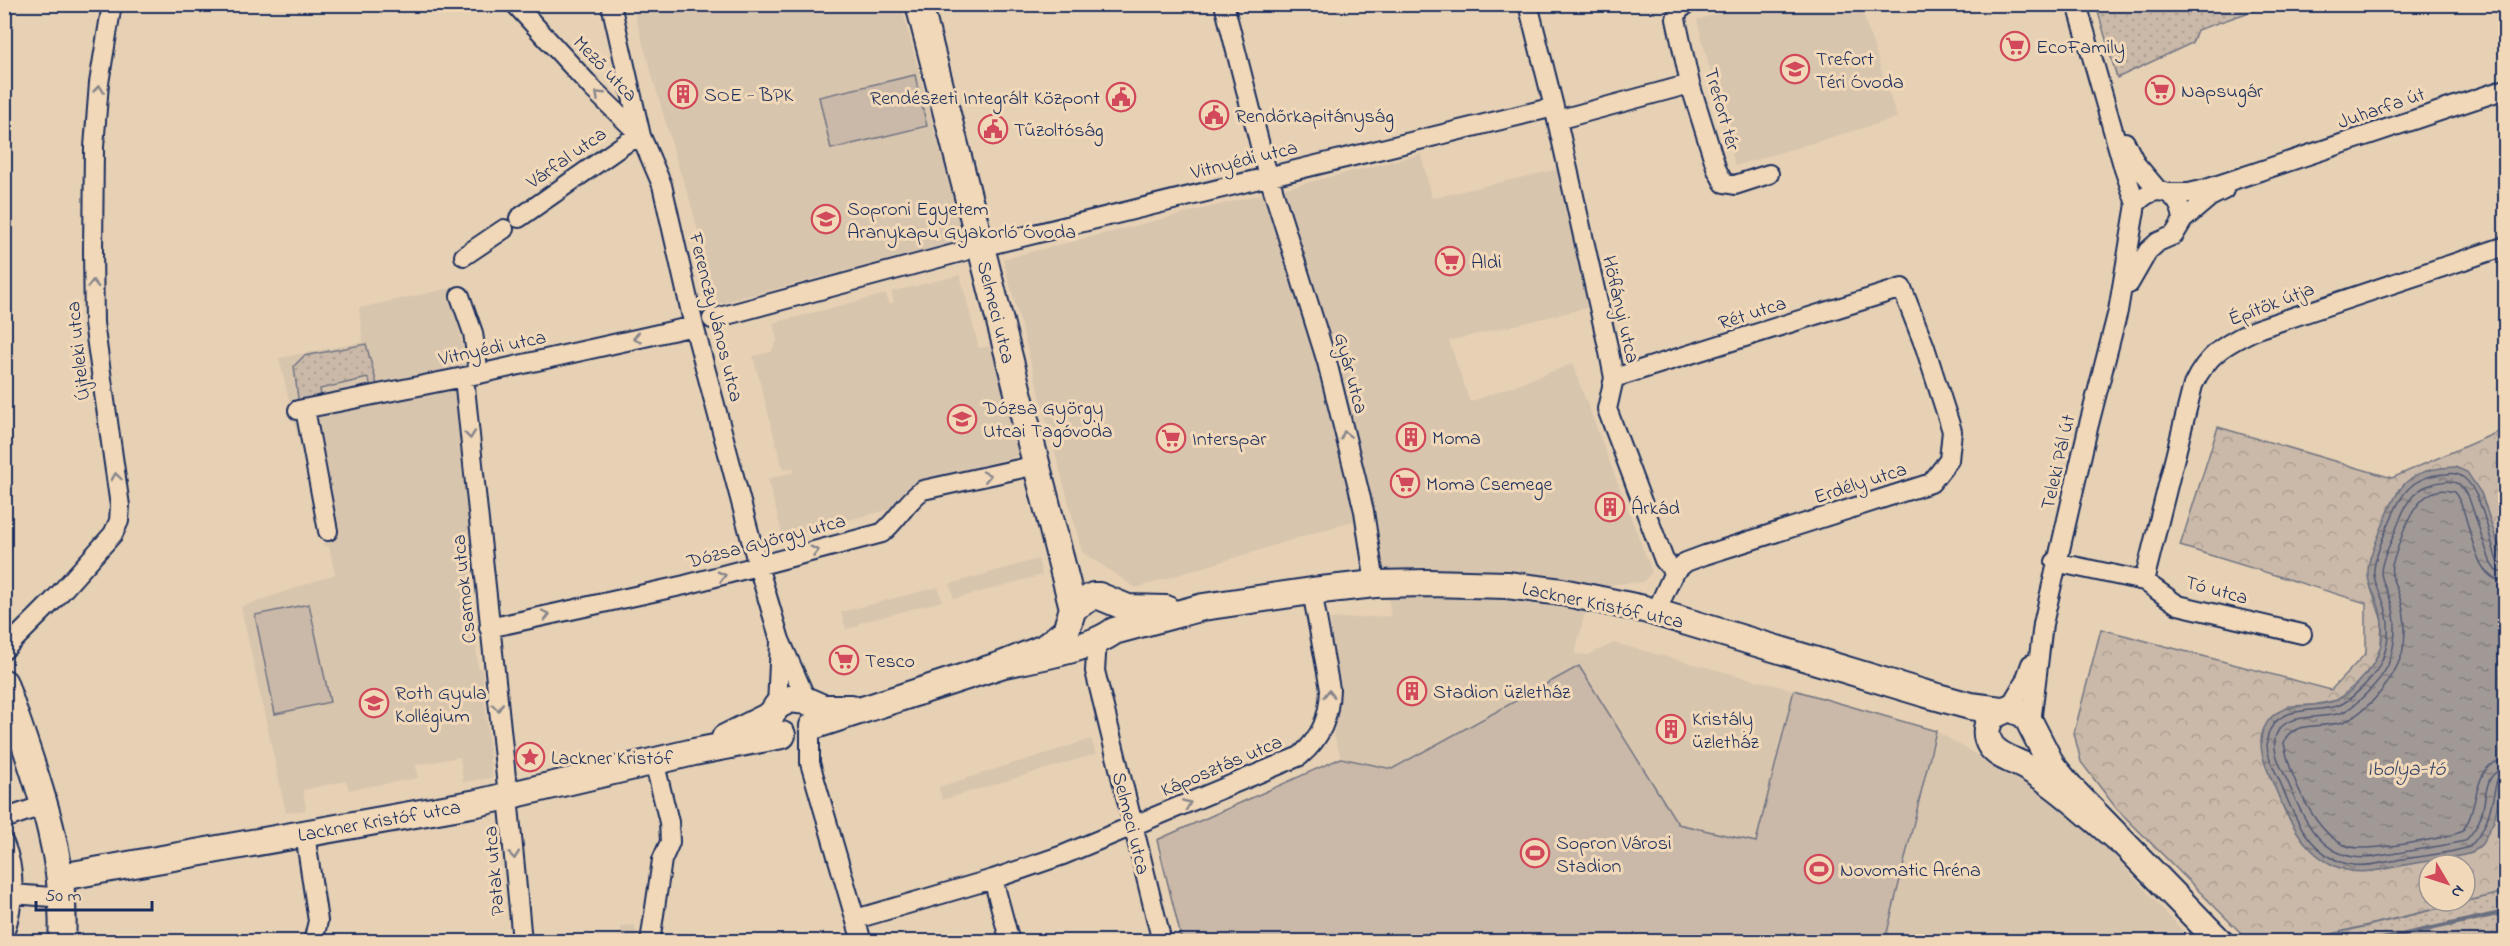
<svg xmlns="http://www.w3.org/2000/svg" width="2510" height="946" font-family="'Indie Flower',sans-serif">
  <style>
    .built { fill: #d8c5ae }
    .grass { fill: url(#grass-dots); stroke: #727483; stroke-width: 1.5 }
    .forest { fill: url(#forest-crowns); stroke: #727483; stroke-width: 1.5; fill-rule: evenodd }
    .park { fill: #cab9a8; stroke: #727483; stroke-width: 1.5 }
    .water { fill: url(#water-ripples); stroke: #6b6f80; stroke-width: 1.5 }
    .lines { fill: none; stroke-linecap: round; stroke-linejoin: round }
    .shore { stroke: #515974; stroke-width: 1.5 }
    .stream { stroke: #6b6f80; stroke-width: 4.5 }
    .street-casing { stroke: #1b2f5e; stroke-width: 22 }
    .secondary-casing { stroke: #1b2f5e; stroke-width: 30 }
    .street { stroke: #f0d8b8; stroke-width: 18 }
    .secondary { stroke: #f0d8b8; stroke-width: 26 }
    .oneway { stroke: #86848b }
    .labels { text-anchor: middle; stroke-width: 6; stroke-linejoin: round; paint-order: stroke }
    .poi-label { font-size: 20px; fill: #1b2f5e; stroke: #f0d8b8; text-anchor: start }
    .street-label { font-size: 20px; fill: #1b2f5e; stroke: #f0d8b8 }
    .water-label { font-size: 21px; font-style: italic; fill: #364469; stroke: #f0d8b8 }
  </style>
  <defs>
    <pattern id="grass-dots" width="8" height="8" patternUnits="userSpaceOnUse" patternTransform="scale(1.5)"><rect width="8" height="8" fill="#cab9a8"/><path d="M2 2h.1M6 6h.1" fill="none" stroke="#ad9f93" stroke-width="1.8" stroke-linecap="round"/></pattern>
    <pattern id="forest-crowns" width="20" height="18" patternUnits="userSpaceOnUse" patternTransform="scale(1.5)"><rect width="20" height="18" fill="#cab9a8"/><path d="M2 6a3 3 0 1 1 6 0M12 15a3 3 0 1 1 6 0" fill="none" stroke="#ad9f93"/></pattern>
    <pattern id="water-ripples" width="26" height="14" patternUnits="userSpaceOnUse" patternTransform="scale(1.5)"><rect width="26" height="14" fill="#a19996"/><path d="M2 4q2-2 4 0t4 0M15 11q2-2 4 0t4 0" fill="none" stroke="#827d7e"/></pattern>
  </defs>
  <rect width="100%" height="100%" fill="#e7d1b4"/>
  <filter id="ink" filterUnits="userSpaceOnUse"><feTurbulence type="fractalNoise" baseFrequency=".0167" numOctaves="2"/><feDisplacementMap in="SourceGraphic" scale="12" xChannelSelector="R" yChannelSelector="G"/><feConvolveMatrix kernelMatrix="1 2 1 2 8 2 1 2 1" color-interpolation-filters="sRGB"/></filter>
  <g filter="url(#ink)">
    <path class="built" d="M 1747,4 L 1860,5 L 1897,118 L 1735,166 L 1697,20 Z
      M 632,5 L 901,5 L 964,240 L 717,304 L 689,197 L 679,169 Z
      M 1421,154 L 1432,198 L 1558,169 L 1590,307 L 1449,341 L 1470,402 L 1572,364 L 1652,572 L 1643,582 L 1614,584 L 1585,612 L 1575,654 L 1588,655 L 1614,643 L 1794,690 L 1757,842 L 1679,824 L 1578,666 L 1392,769 L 1341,758 L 1333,733 L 1337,713 L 1330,619 L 1391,616 L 1376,514 L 1136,588 L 1082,552 L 1003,259 Z
      M 960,275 L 979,348 L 991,346 L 1019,456 L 934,477 L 908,486 L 891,509 L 783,537 L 768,479 L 794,472 L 793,468 L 783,470 L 753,356 L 771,352 L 777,341 L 773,323 L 886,294 L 889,304 L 894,302 L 891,292 Z
      M 451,288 L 467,369 L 475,530 L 466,532 L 477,635 L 475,636 L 478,668 L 482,668 L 492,778 L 463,782 L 460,757 L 416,765 L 418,778 L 349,790 L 346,781 L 303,790 L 306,810 L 286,813 L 241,607 L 335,574 L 329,546 L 324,546 L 279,358 L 363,342 L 359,308 Z
      M 1038,559 L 1042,575 L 954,599 L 950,584 Z
      M 938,587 L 942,601 L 859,623 L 859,626 L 846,629 L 841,612 Z
      M 1936,731 L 2039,791 L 2097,837 L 2192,941 L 1885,942 Z
      M 1091,739 L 1096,754 L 942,800 L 939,787 Z
      M 635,925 L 637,941 L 622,941 L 621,926 Z"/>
    <path class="grass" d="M 2096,5 L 2096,4 L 2270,5 L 2197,30 L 2192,43 L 2117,78 Z
      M 366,344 L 378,388 L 372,389 L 368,378 L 320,389 L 322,401 L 302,403 L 298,399 L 294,366 L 304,356 Z
      M 2505,892 L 2505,941 L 2497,939 L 2493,942 L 2302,942 Z"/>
    <path class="forest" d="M 2218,427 L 2392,478 L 2505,429 L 2505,568 L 2481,493 L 2399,489 L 2370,559 L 2371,588 L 2382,621 L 2381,646 L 2373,665 L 2357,683 L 2337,700 L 2314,705 L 2289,706 L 2264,761 L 2286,814 L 2305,843 L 2372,870 L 2472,853 C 2495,831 2499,800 2505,770 L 2505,892 L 2302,941 L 2249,941 L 2116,808 L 2081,762 L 2074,733 L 2101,629 L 2331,690 L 2366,653 L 2366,603 L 2180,546 ZM 2429,865 L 2465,865 L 2465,901 L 2429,901 Z"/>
    <path class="park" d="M 915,75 L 927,126 L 831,149 L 819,97 Z
      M 309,604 L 330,702 L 275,714 L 255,615 Z
      M 1579,666 L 1678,824 L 1756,842 L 1794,690 L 1936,731 L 1885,941 L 1182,941 L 1157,840 L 1341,758 L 1392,769 Z"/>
    <path class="water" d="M 2455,467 L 2467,472 L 2481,493 L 2506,568 L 2505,770 L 2494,821 L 2482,844 L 2472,853 C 2450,859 2427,861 2405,865 C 2388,868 2368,874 2351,871 C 2309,863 2290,824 2275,788 C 2268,770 2255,748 2264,728 C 2278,697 2312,711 2337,700 C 2354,692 2377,664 2381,645 C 2384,630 2382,615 2377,601 C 2373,592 2368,584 2368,575 C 2367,560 2375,545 2380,532 C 2397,490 2403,468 2455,467 Z"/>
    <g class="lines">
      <path class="shore" d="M 2506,565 L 2497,561 C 2490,540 2481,490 2464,478 C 2459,474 2452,473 2446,474 C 2433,474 2418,479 2409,488 C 2397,499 2372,559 2374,575 C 2375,584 2380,592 2383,601 C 2391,622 2390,646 2379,666 C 2373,678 2349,703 2337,706 C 2314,713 2285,705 2271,728 C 2260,745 2274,769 2281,784 C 2294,818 2312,859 2353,865 C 2369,867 2386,862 2402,859 C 2424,856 2447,854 2469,847 C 2489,829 2491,804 2497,780 L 2506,776
        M 2506,573 L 2496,571 L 2491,564 L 2469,498 L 2459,484 C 2450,480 2443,481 2433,484 C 2406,491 2402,516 2392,539 C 2388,549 2381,561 2381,573 C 2382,582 2387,590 2390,599 C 2398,621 2396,643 2388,665 C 2382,679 2356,707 2341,713 C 2322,720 2285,711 2276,735 C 2270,751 2284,772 2290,787 C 2302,816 2318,852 2354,857 C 2369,860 2387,854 2403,852 C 2424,848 2445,846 2465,841 C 2472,834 2478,825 2481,816 C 2487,800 2483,770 2506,769
        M 2506,582 C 2469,580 2473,514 2454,492 C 2415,479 2401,539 2392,565 C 2390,577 2395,584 2399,595 C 2405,613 2407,635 2402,654 C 2393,680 2373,706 2348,720 C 2329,730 2289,719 2284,743 C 2290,776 2314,834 2347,846 C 2366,853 2439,839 2461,832 C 2481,812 2470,761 2506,760"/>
      <path class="stream" d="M 2370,942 L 2506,912"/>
      <g class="street-casing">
        <path id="street" d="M 515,4 L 593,89 L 641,136
          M 611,4 L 641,136 L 662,185 L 694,326 L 758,566 L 780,640 L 807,701
          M 1224,4 L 1264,161 L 1327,362 L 1364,511 L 1375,584
          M 1528,4 L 1554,107 L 1608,347 L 1614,378 L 1607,409 L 1664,560 L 1674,572 L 1656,612
          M 1687,4 L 1678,11 L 1676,19 L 1690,84 L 1717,170 L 1724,183 L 1735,185 L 1769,174
          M 2077,4 L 2124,169 L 2136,204
          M 1557,120 L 1690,84
          M 2125,142 L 2136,164 L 2158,190
          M 2169,193 L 2189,193 L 2206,189 L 2506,89
          M 519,218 L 626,143 L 641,136
          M 981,247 L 1554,107
          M 464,256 L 504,229
          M 2129,284 L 2148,251 L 2158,242 L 2174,235 L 2183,220 L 2210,197 L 2224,190
          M 460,296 L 473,333 L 479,374
          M 712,319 L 965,251
          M 464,377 C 483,565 505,753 522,942
          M 1614,378 L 1902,288 L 1925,347 L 1952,431 L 1949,460 L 1931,483 L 1705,555 L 1686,562 L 1674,572
          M 305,409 L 328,531
          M 298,410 L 479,374 L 694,326
          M 2055,562 L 2144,581 L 2178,605 L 2302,634
          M 2144,581 L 2193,385 C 2207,354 2227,343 2257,329 L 2506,246
          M 489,628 L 685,585 L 882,533 C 899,519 907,500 923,490 L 1037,465
          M 1097,640 L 1095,671 L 1162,942
          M 4,650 L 53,601 L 113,534 L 119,521 L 120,506 L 94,323 L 93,251 L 94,147 L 99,83 L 112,4
          M 777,706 L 780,642
          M 2009,708 L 2025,681 L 2031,664
          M 2031,723 L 2043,624 L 2088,428 L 2118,311 L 2136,204 C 2156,181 2180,191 2183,220
          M 810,732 L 810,763 L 862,942
          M 4,819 L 44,805
          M 305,834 L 318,921 L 313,942
          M 4,843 C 17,873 14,904 4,934
          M 993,879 L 1010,942
          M 13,894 L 51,897
          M 856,919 L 993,879 L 1063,855 L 1300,756 C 1322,737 1329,717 1330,689 L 1312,591
          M 650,942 L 662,860 L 670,842 L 669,822 L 654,761"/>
      </g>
      <g class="secondary-casing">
        <path id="secondary" d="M 919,4 L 1073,608
          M 1004,664 C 1033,658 1091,649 1114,631 L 1203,607 L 1312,591 L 1375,584 L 1428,583 L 1507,585 L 1562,592 L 1644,609 L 1923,693 L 1970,706 L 2001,710
          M 4,683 C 32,767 68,852 62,942
          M 813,726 L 1004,664 L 1044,648 L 1066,631 L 1073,608 L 1093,596 L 1099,596 L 1128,608 L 1166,609
          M 725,738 L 771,715 L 777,706 L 790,699 L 807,701 L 823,708 L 851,708
          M 2120,841 C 2090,816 2060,786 2026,767 C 2014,760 1999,757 1991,746 C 1984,735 1986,726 1992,716 L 2009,708 L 2026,715 L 2052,766 L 2073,791 L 2220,942
          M 61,877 L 477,803 L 694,752 L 782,735"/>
      </g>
      <use href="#street" class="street"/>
      <use href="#secondary" class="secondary"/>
    </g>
    <defs><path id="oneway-chevron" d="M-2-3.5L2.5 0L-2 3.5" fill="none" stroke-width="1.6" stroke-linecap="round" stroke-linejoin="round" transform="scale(1.5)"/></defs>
    <g class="oneway">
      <use href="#oneway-chevron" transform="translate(99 89) rotate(-84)"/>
      <use href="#oneway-chevron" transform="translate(599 95) rotate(-136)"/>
      <use href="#oneway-chevron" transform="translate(93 284) rotate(-91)"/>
      <use href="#oneway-chevron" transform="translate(637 338) rotate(167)"/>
      <use href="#oneway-chevron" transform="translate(470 435) rotate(84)"/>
      <use href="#oneway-chevron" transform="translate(1345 435) rotate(-104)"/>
      <use href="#oneway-chevron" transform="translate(987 476) rotate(-12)"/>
      <use href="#oneway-chevron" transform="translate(116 477) rotate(-98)"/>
      <use href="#oneway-chevron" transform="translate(815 551) rotate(-15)"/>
      <use href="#oneway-chevron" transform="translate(722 576) rotate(-15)"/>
      <use href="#oneway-chevron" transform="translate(546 615) rotate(-12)"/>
      <use href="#oneway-chevron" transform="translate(1329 694) rotate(-91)"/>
      <use href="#oneway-chevron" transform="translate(498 707) rotate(83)"/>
      <use href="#oneway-chevron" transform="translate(1187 804) rotate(-23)"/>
      <use href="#oneway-chevron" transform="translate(514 855) rotate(85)"/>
    </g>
  </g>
  <defs>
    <g id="supermarket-ring" transform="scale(1.5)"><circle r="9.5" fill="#f0d8b8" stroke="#d1495b" stroke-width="1.5"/><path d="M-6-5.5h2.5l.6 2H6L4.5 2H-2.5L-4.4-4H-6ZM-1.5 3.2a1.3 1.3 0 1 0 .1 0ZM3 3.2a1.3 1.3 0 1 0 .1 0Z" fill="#d1495b"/></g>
    <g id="school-ring" transform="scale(1.5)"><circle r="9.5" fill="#f0d8b8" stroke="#d1495b" stroke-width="1.5"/><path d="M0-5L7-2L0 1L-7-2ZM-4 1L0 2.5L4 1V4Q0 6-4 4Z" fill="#d1495b"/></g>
    <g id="building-ring" transform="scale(1.5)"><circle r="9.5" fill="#f0d8b8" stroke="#d1495b" stroke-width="1.5"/><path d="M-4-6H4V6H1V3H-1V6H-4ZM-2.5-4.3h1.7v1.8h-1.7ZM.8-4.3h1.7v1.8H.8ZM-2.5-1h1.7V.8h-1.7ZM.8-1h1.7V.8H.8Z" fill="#d1495b"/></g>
    <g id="civic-ring" transform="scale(1.5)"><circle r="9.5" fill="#f0d8b8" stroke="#d1495b" stroke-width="1.5"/><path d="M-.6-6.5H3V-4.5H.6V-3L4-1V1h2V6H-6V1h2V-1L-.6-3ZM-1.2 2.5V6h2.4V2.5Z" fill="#d1495b"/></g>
    <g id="sight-ring" transform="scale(1.5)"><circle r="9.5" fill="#f0d8b8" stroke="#d1495b" stroke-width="1.5"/><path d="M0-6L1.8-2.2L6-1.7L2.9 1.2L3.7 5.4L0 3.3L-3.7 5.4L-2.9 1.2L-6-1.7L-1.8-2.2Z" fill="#d1495b"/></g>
    <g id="stadium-ring" transform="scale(1.5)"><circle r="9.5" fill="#f0d8b8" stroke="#d1495b" stroke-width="1.5"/><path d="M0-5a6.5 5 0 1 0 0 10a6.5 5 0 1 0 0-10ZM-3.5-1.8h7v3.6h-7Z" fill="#d1495b"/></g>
  </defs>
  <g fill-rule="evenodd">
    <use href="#supermarket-ring" x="2015" y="46"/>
    <use href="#school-ring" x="1795" y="69"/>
    <use href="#supermarket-ring" x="2160" y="90"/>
    <use href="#building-ring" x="683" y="94"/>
    <use href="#civic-ring" x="1121" y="97"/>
    <use href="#civic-ring" x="1214" y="115"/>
    <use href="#civic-ring" x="993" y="129"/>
    <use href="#school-ring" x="826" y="219"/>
    <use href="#supermarket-ring" x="1450" y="261"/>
    <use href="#school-ring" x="962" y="419"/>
    <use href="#building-ring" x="1411" y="437"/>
    <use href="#supermarket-ring" x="1171" y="438"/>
    <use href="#supermarket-ring" x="1405" y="483"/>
    <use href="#building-ring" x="1610" y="507"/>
    <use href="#supermarket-ring" x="844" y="660"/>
    <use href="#building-ring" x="1412" y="691"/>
    <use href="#school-ring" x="374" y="703"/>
    <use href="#building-ring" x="1671" y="729"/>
    <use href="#sight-ring" x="530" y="757"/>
    <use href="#stadium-ring" x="1535" y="853"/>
    <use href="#stadium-ring" x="1819" y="869"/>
  </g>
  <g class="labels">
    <g class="poi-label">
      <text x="2036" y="53">EcoFamily</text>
      <text x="1816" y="65">Trefort<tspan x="1816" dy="23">Téri Óvoda</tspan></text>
      <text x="2181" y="97">Napsugár</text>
      <text x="704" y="101">SOE - BPK</text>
      <text x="1100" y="104" text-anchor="end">Rendészeti Integrált Központ</text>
      <text x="1235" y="122">Rendőrkapitányság</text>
      <text x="1014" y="136">Tűzoltóság</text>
      <text x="847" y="215">Soproni Egyetem<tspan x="847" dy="23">Aranykapu Gyakorló Óvoda</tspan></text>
      <text x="1471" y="268">Aldi</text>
      <text x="983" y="414">Dózsa György<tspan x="983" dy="23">Utcai Tagóvoda</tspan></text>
      <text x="1432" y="444">Moma</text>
      <text x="1192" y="445">Interspar</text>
      <text x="1426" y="490">Moma Csemege</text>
      <text x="1631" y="514">Árkád</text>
      <text x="865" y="667">Tesco</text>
      <text x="1433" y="698">Stadion üzletház</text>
      <text x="395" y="699">Roth Gyula<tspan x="395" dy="23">Kollégium</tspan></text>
      <text x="1692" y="725">Kristály<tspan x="1692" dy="23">üzletház</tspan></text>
      <text x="551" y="764">Lackner Kristóf</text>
      <text x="1556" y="849">Sopron Városi<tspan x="1556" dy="23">Stadion</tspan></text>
      <text x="1840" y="876">Novomatic Aréna</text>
    </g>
    <g class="street-label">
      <text transform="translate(606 68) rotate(46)" y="7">Mező utca</text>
      <text transform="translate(2381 107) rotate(-19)" y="7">Juharfa út</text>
      <text transform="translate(1723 109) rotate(74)" y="7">Trefort tér</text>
      <text transform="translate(566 157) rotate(-35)" y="7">Várfal utca</text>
      <text transform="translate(1244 159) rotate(-14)" y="7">Vitnyédi utca</text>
      <text transform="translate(2271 303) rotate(-21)" y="7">Építők útja</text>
      <text transform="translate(1622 309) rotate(77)" y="7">Höflányi utca</text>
      <text transform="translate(997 312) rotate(76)" y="7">Selmeci utca</text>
      <text transform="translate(1752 312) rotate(-18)" y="7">Rét utca</text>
      <text transform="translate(717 317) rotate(76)" y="7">Ferenczy János utca</text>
      <text transform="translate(492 347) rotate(-12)" y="7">Vitnyédi utca</text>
      <text transform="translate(77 351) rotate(-96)" y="7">Újteleki utca</text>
      <text transform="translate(1352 373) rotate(75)" y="7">Gyár utca</text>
      <text transform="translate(2057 462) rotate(-77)" y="7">Teleki Pál út</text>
      <text transform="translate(1860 482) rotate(-18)" y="7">Erdély utca</text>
      <text transform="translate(766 540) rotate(-15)" y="7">Dózsa György utca</text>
      <text transform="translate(463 589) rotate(-96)" y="7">Csarnok utca</text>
      <text transform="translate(2217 589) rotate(15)" y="7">Tó utca</text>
      <text transform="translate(1603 604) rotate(12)" y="7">Lackner Kristóf utca</text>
      <text transform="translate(1221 765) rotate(-23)" y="7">Káposztás utca</text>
      <text transform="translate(379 820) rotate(-10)" y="7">Lackner Kristóf utca</text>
      <text transform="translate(1132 823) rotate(76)" y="7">Selmeci utca</text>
      <text transform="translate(493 871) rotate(-95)" y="7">Patak utca</text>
    </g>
    <g class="water-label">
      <text x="2406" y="775">Ibolya-tó</text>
    </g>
  </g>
  <rect width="2510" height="946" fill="none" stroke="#f0d8b8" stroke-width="24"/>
  <rect x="12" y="12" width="2486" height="922" fill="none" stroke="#1b2f5e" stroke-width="2" filter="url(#ink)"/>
  <g transform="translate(2447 883) rotate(129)"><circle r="28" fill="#f0d8b8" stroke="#9b9494" stroke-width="1.5"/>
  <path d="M0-4.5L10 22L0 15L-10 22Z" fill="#d1495b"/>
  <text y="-9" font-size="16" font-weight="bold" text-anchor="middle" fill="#1b2f5e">N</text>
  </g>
  <path d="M36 901v9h116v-9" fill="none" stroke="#1b2f5e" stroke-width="3"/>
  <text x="45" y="901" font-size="18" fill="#1b2f5e" stroke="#f0d8b8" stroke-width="4.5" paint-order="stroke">50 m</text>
</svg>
